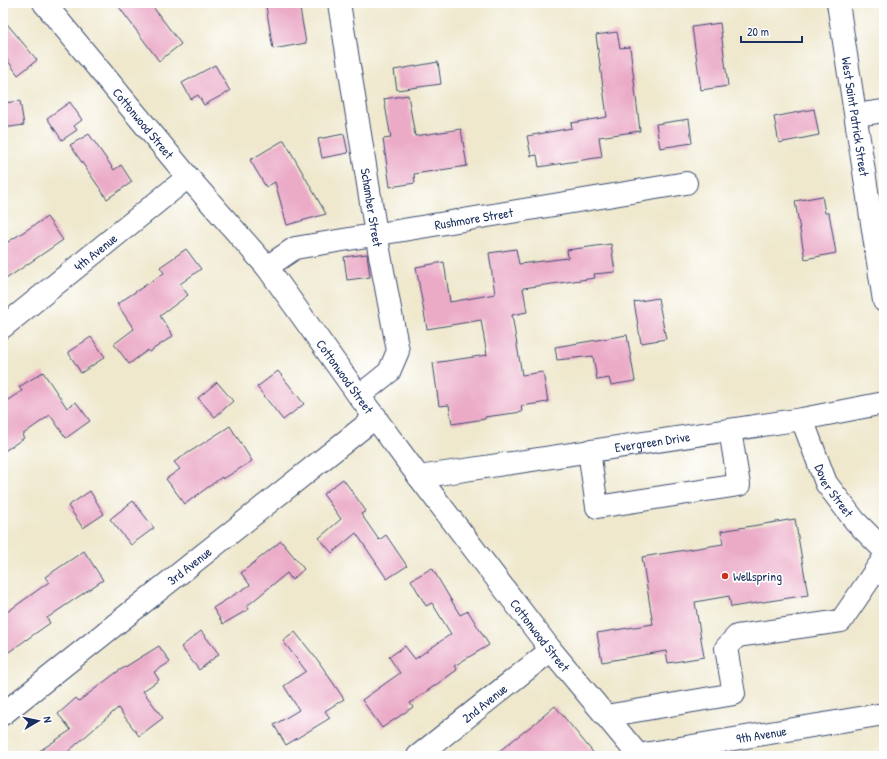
<svg xmlns="http://www.w3.org/2000/svg" width="887" height="759" font-family="'Patrick Hand',sans-serif">
  <style>
    .building { fill: #ebabc7 }
    .lines { fill: none; stroke-linecap: round; stroke-linejoin: round }
    .minor-casing { stroke: #3b4b6f; stroke-width: 24 }
    .minor { stroke: #fff; stroke-width: 22 }
    .poi-dot { fill: #c8321e; stroke: #fff; stroke-width: 1.5 }
    .labels { text-anchor: middle; stroke-width: 3.5; stroke-linejoin: round; paint-order: stroke }
    .street-label { font-size: 13px; fill: #1b2f5e; stroke: #fff }
    .poi-label { font-size: 13px; fill: #1b2f5e; stroke: #fff; text-anchor: start }
  </style>
  <rect width="100%" height="100%" fill="#fff"/>
  <filter id="ink" filterUnits="userSpaceOnUse"><feTurbulence type="fractalNoise" baseFrequency=".025" numOctaves="2"/><feDisplacementMap in="SourceGraphic" scale="8" xChannelSelector="R" yChannelSelector="G"/><feConvolveMatrix kernelMatrix="1 2 1 2 8 2 1 2 1" color-interpolation-filters="sRGB"/></filter>
  <filter id="wash" filterUnits="userSpaceOnUse"><feTurbulence type="fractalNoise" baseFrequency=".012" numOctaves="4" result="noise"/><feDisplacementMap in="SourceGraphic" scale="16" xChannelSelector="R" yChannelSelector="G"/><feGaussianBlur stdDeviation="0.9" result="paint"/><feColorMatrix in="noise" values="0 0 0 0 0 0 0 0 0 0 0 0 0 0 0 0 0 1.4 0 .05"/><feComposite in="paint" operator="in"/></filter>
  <g filter="url(#wash)">
    <rect width="100%" height="100%" fill="#efe8cd"/>
    <g id="blocks">
      <path class="building" d="M 116,3 L 150,3 L 181,44 L 159,61 Z
        M 282,3 L 299,3 L 306,43 L 273,49 L 266,6 Z
        M 3,19 L 37,60 L 18,75 L 3,54 Z
        M 720,23 L 728,86 L 701,90 L 692,27 Z
        M 617,32 L 620,48 L 630,47 L 640,131 L 599,137 L 602,157 L 539,167 L 537,155 L 531,156 L 527,136 L 572,128 L 571,123 L 607,117 L 596,35 Z
        M 438,62 L 441,84 L 397,90 L 394,70 Z
        M 215,65 L 230,91 L 204,105 L 198,95 L 191,99 L 182,83 Z
        M 408,95 L 415,136 L 461,129 L 467,166 L 414,174 L 415,183 L 390,187 L 383,139 L 391,138 L 384,99 Z
        M 20,101 L 24,125 L 3,128 L 3,103 Z
        M 70,102 L 82,120 L 74,126 L 77,130 L 62,140 L 47,118 Z
        M 814,109 L 819,135 L 779,143 L 774,117 Z
        M 689,119 L 692,143 L 660,148 L 656,124 Z
        M 89,134 L 114,170 L 121,165 L 132,182 L 107,199 L 70,145 Z
        M 344,134 L 348,153 L 322,158 L 318,139 Z
        M 284,140 L 326,214 L 287,225 L 275,182 L 266,187 L 250,160 Z
        M 822,196 L 825,213 L 829,213 L 836,253 L 805,259 L 795,201 Z
        M 47,217 L 63,240 L 3,281 L 3,245 Z
        M 611,244 L 615,272 L 594,274 L 595,278 L 523,288 L 527,312 L 512,315 L 522,375 L 543,372 L 548,402 L 521,406 L 522,412 L 485,417 L 485,419 L 452,424 L 449,405 L 439,406 L 433,363 L 487,355 L 481,320 L 427,329 L 416,267 L 444,262 L 450,302 L 495,294 L 489,253 L 516,249 L 519,264 L 568,258 L 567,250 Z
        M 186,249 L 201,269 L 180,284 L 188,295 L 160,316 L 173,336 L 149,352 L 148,350 L 129,364 L 114,344 L 134,329 L 117,304 L 164,273 L 160,267 Z
        M 367,254 L 370,277 L 347,280 L 344,257 Z
        M 658,298 L 666,339 L 641,343 L 634,302 Z
        M 627,335 L 635,381 L 611,385 L 609,378 L 597,380 L 593,356 L 557,360 L 555,347 Z
        M 91,337 L 105,357 L 81,373 L 68,352 Z
        M 278,371 L 304,404 L 283,420 L 257,387 Z
        M 43,372 L 67,408 L 76,402 L 90,421 L 66,438 L 50,415 L 22,435 L 24,438 L 3,452 L 3,403 L 22,391 L 19,387 Z
        M 217,382 L 233,401 L 215,417 L 198,398 Z
        M 230,426 L 252,461 L 223,479 L 222,477 L 185,504 L 166,479 L 180,469 L 174,462 Z
        M 343,479 L 366,511 L 361,514 L 379,540 L 386,535 L 407,566 L 387,579 L 356,533 L 332,553 L 319,538 L 341,519 L 323,494 Z
        M 90,491 L 104,514 L 83,528 L 68,506 Z
        M 133,501 L 154,528 L 131,545 L 110,519 Z
        M 795,519 L 808,595 L 731,607 L 729,596 L 695,602 L 704,657 L 668,663 L 666,651 L 602,662 L 597,633 L 653,624 L 642,557 L 723,544 L 721,531 Z
        M 281,541 L 304,569 L 292,580 L 287,573 L 247,606 L 249,609 L 223,624 L 213,608 L 250,585 L 241,573 Z
        M 84,551 L 103,580 L 47,618 L 50,623 L 3,656 L 3,615 L 49,582 L 45,577 Z
        M 432,568 L 460,615 L 468,611 L 489,645 L 454,666 L 457,670 L 410,703 L 413,707 L 382,728 L 362,700 L 400,673 L 389,657 L 405,646 L 415,659 L 451,634 L 432,603 L 426,606 L 411,580 Z
        M 201,631 L 219,654 L 199,670 L 181,647 Z
        M 295,632 L 319,662 L 344,699 L 325,711 L 330,718 L 286,745 L 274,725 L 299,710 L 284,686 L 306,671 L 283,641 Z
        M 159,646 L 170,662 L 154,672 L 159,680 L 143,691 L 163,718 L 139,736 L 118,708 L 63,756 L 32,756 L 71,730 L 58,714 L 76,698 L 79,701 L 117,672 Z
        M 555,706 L 596,756 L 493,756 L 535,723 Z"/>
    </g>
  </g>
  <g filter="url(#ink)">
    <use href="#blocks" fill-opacity="0" stroke="#3b4b6f" stroke-width="1"/>
    <g class="lines">
      <g class="minor-casing">
        <g id="minor">
          <path id="s1" d="M 44,3 L 188,177 L 267,267 L 359,396 L 419,477 L 551,650 L 639,756"/>
          <path id="s2" d="M 339,3 L 376,234 L 398,351 L 389,372 L 359,396"/>
          <path id="s3" d="M 838,3 L 884,301"/>
          <path d="M 856,115 L 884,111"/>
          <path id="s4" d="M 267,267 L 295,248 L 686,183"/>
          <path id="s5" d="M 3,327 L 188,177"/>
          <path id="s6" d="M 802,419 L 826,483 L 855,521 L 884,550"/>
          <path d="M 589,451 L 597,507 L 739,485 L 730,430"/>
          <path id="s7" d="M 419,477 L 802,419 L 884,403"/>
          <path id="s8" d="M 3,714 L 376,417"/>
          <path d="M 606,716 L 734,694 L 726,648 L 737,636 L 841,621 L 884,558"/>
          <path id="s9" d="M 638,755 L 884,714"/>
          <path id="s10" d="M 418,756 L 551,650"/>
        </g>
      </g>
      <use href="#minor" class="minor"/>
    </g>
  </g>
  <circle class="poi-dot" cx="725" cy="576" r="4"/>
  <g class="labels">
    <g class="street-label">
      <text dy="5" stroke="none"><textPath href="#s3" startOffset="115">West Saint Patrick Street</textPath></text>
      <text dy="5" stroke="none"><textPath href="#s1" startOffset="156">Cottonwood Street</textPath></text>
      <text dy="5" stroke="none"><textPath href="#s2" startOffset="207">Schamber Street</textPath></text>
      <text dy="5" stroke="none"><textPath href="#s4" startOffset="215">Rushmore Street</textPath></text>
      <text dy="5" stroke="none"><textPath href="#s5" startOffset="119">4th Avenue</textPath></text>
      <text dy="5" stroke="none"><textPath href="#s1" startOffset="480">Cottonwood Street</textPath></text>
      <text dy="5" stroke="none"><textPath href="#s7" startOffset="236">Evergreen Drive</textPath></text>
      <text dy="5" stroke="none"><textPath href="#s6" startOffset="79">Dover Street</textPath></text>
      <text dy="5" stroke="none"><textPath href="#s8" startOffset="238">3rd Avenue</textPath></text>
      <text dy="5" stroke="none"><textPath href="#s1" startOffset="804">Cottonwood Street</textPath></text>
      <text dy="5" stroke="none"><textPath href="#s10" startOffset="85">2nd Avenue</textPath></text>
      <text dy="5" stroke="none"><textPath href="#s9" startOffset="125">9th Avenue</textPath></text>
    </g>
    <g class="poi-label">
      <text x="733" y="581">Wellspring</text>
    </g>
  </g>
  <rect width="887" height="759" fill="none" stroke="#fff" stroke-width="16"/>
  <g transform="translate(38 721) rotate(81)" stroke="#ffffff" stroke-width="3" paint-order="stroke">
  <path d="M0-3L7 15L0 10L-7 15Z" fill="#1b2f5e"/>
  <text y="-6" font-size="11" font-weight="bold" text-anchor="middle" fill="#1b2f5e">N</text>
  </g>
  <path d="M741 36v6h61v-6" fill="none" stroke="#1b2f5e" stroke-width="2"/>
  <text x="747" y="36" font-size="12" fill="#1b2f5e" stroke="#ffffff" stroke-width="3" paint-order="stroke">20 m</text>
</svg>
